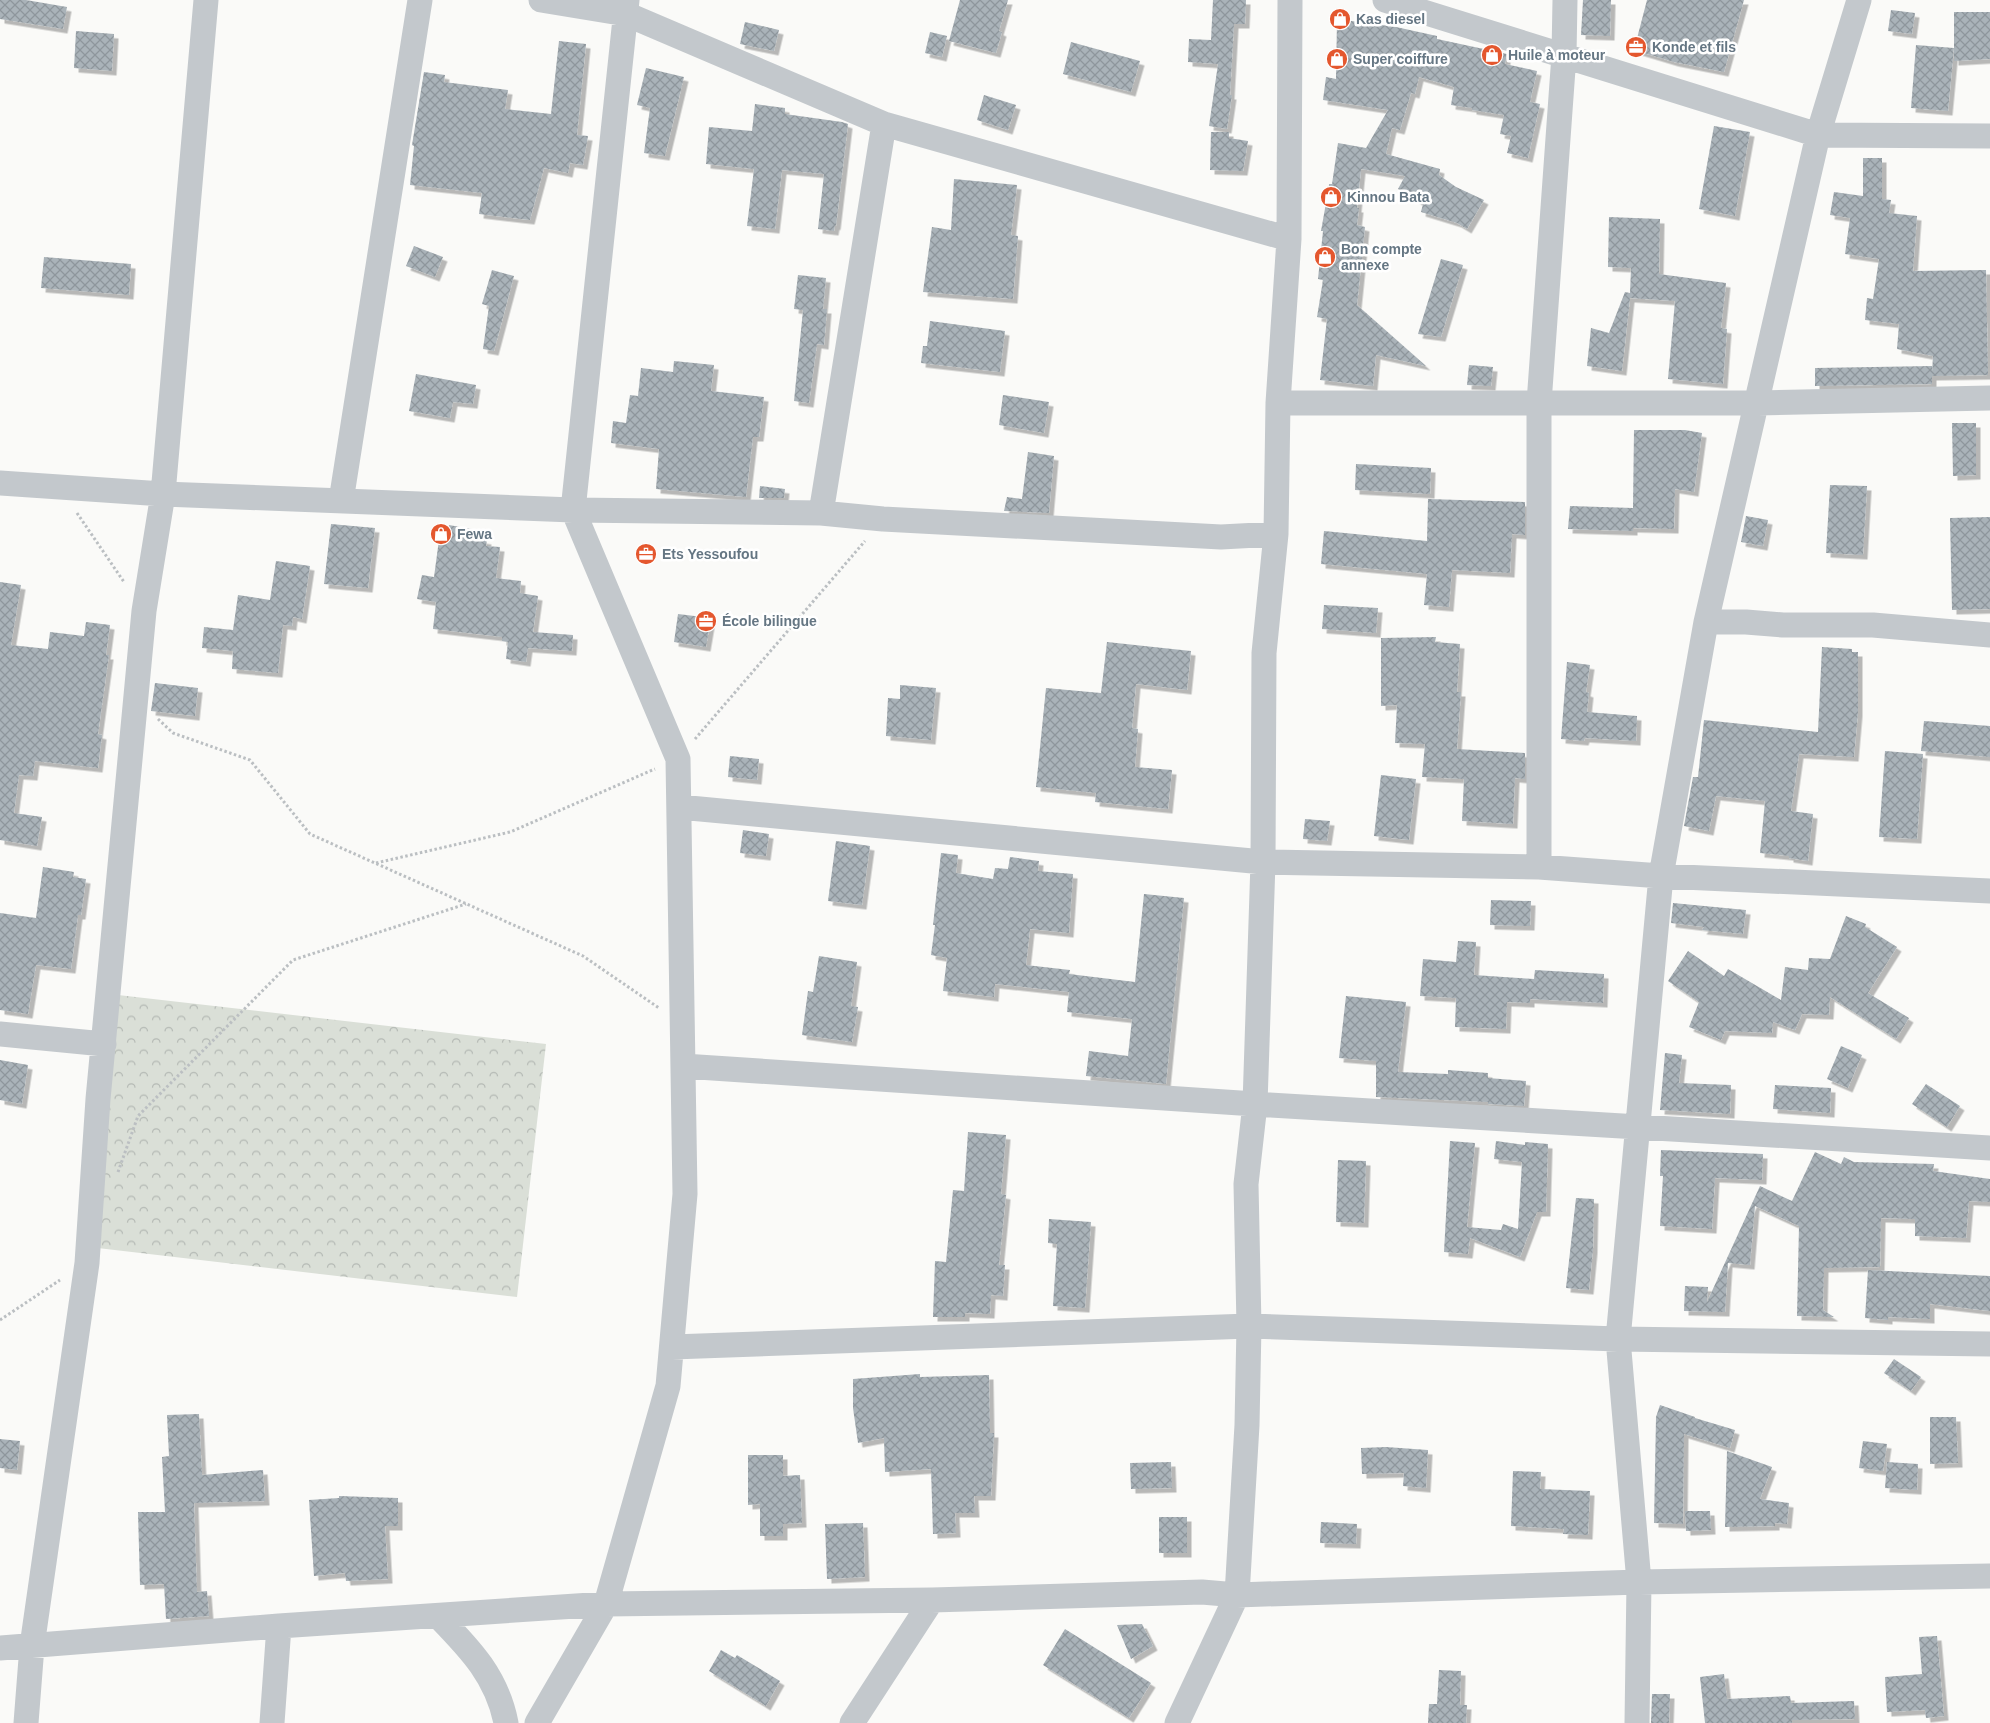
<svg xmlns="http://www.w3.org/2000/svg" width="1990" height="1723" font-family="Helvetica,sans-serif">
  <style>
    .park { fill: url(#park-crowns) }
    .building { fill: url(#building-cross-hatch); filter: url(#shadow) }
    .lines { fill: none; stroke-linecap: round; stroke-linejoin: round }
    .path { stroke: #bbbfc2; stroke-width: 3; stroke-dasharray: 2.5 2.5; stroke-linecap: butt }
    .minor { stroke: #c3c8cc; stroke-width: 25 }
    .labels { text-anchor: middle; stroke-width: 5; stroke-linejoin: round; paint-order: stroke }
    .poi-label { font-size: 14px; font-weight: bold; fill: #657683; stroke: #fff; text-anchor: start }
  </style>
  <defs>
    <pattern id="park-crowns" width="20" height="18" patternUnits="userSpaceOnUse" patternTransform="scale(1.25)"><rect width="20" height="18" fill="#dadfd7"/><path d="M2 6a3 3 0 1 1 6 0M12 15a3 3 0 1 1 6 0" fill="none" stroke="#b4b9b4"/></pattern>
    <pattern id="building-cross-hatch" width="8" height="8" patternUnits="userSpaceOnUse" patternTransform="scale(1.25)"><rect width="8" height="8" fill="#aab3b9"/><path d="M0 0l8 8M0 8l8-8" fill="none" stroke="#8e969c"/></pattern>
    <filter id="shadow"><feDropShadow dx="4.5" dy="4.5" stdDeviation="0" flood-color="#0004"/></filter>
  </defs>
  <rect width="100%" height="100%" fill="#fafaf8"/>
  <path class="park" d="M 118,995 L 546,1044 L 517,1297 L 89,1247 Z"/>
  <path class="building" d="M 0,0 L 26,0 L 67,7 L 63,29 L 0,19 Z
    M 960,0 L 1008,0 L 999,31 L 1002,32 L 996,53 L 949,41 Z
    M 1213,0 L 1246,0 L 1245,24 L 1234,24 L 1230,95 L 1232,95 L 1227,129 L 1209,126 L 1218,64 L 1188,62 L 1189,39 L 1211,40 Z
    M 1583,0 L 1611,0 L 1610,36 L 1581,35 Z
    M 1647,0 L 1744,0 L 1724,72 L 1674,62 L 1634,50 Z
    M 1891,10 L 1915,13 L 1912,34 L 1888,31 Z
    M 1954,12 L 1990,12 L 1990,59 L 1954,61 Z
    M 1337,19 L 1396,27 L 1437,36 L 1437,39 L 1507,54 L 1505,64 L 1537,71 L 1530,102 L 1540,104 L 1528,158 L 1507,153 L 1511,136 L 1500,134 L 1504,115 L 1472,110 L 1472,108 L 1451,105 L 1454,87 L 1419,77 L 1415,94 L 1411,93 L 1400,130 L 1392,128 L 1386,154 L 1440,169 L 1439,175 L 1456,187 L 1484,200 L 1467,229 L 1457,223 L 1421,212 L 1423,204 L 1398,189 L 1405,176 L 1361,169 L 1357,208 L 1359,208 L 1357,225 L 1365,227 L 1357,305 L 1426,366 L 1376,355 L 1373,386 L 1320,380 L 1327,319 L 1317,317 L 1323,280 L 1318,279 L 1323,231 L 1321,231 L 1326,203 L 1328,203 L 1329,184 L 1332,184 L 1338,143 L 1366,148 L 1388,110 L 1323,100 L 1326,77 L 1336,79 Z
    M 745,22 L 779,30 L 774,51 L 740,44 Z
    M 76,31 L 114,34 L 112,71 L 74,68 Z
    M 930,32 L 947,36 L 942,57 L 925,53 Z
    M 559,41 L 586,44 L 577,135 L 588,136 L 583,165 L 570,163 L 568,173 L 544,168 L 530,220 L 479,214 L 482,193 L 410,185 L 414,146 L 412,145 L 424,72 L 445,75 L 444,82 L 508,90 L 505,109 L 551,114 Z
    M 1071,42 L 1140,61 L 1131,92 L 1063,74 Z
    M 1916,45 L 1954,48 L 1948,111 L 1911,108 Z
    M 646,68 L 684,77 L 665,156 L 644,153 L 650,108 L 637,105 Z
    M 984,95 L 1016,105 L 1008,130 L 977,120 Z
    M 755,104 L 785,108 L 785,114 L 842,122 L 848,124 L 836,226 L 835,225 L 834,231 L 818,229 L 824,174 L 782,170 L 775,229 L 747,226 L 754,169 L 706,164 L 709,127 L 752,131 Z
    M 1714,126 L 1750,132 L 1735,216 L 1699,209 Z
    M 1211,132 L 1229,132 L 1229,138 L 1248,141 L 1243,171 L 1210,170 Z
    M 1863,158 L 1882,158 L 1882,199 L 1891,200 L 1889,213 L 1917,216 L 1913,271 L 1986,270 L 1988,375 L 1932,376 L 1932,384 L 1815,386 L 1815,368 L 1932,366 L 1932,372 L 1933,356 L 1897,349 L 1899,324 L 1865,320 L 1867,298 L 1873,299 L 1879,259 L 1845,254 L 1850,218 L 1830,215 L 1834,192 L 1863,196 Z
    M 954,179 L 1017,185 L 1011,235 L 1018,236 L 1013,299 L 923,292 L 932,227 L 951,230 Z
    M 1609,217 L 1660,219 L 1659,274 L 1726,283 L 1721,328 L 1727,329 L 1723,384 L 1668,379 L 1675,301 L 1630,298 L 1622,371 L 1587,366 L 1591,328 L 1609,333 L 1625,292 L 1630,293 L 1631,268 L 1608,267 Z
    M 414,246 L 443,257 L 435,277 L 406,266 Z
    M 44,257 L 131,264 L 129,295 L 41,288 Z
    M 1441,259 L 1463,265 L 1441,337 L 1418,334 Z
    M 492,270 L 514,276 L 494,351 L 483,349 L 489,306 L 482,304 Z
    M 798,275 L 826,278 L 823,309 L 827,309 L 824,345 L 817,344 L 809,403 L 794,401 L 803,310 L 794,309 Z
    M 930,321 L 1005,331 L 1000,372 L 921,363 L 923,346 L 927,346 Z
    M 674,361 L 714,365 L 711,391 L 764,397 L 759,437 L 753,437 L 746,497 L 656,489 L 659,449 L 611,443 L 613,421 L 626,423 L 630,395 L 638,396 L 641,368 L 673,372 Z
    M 1469,365 L 1493,367 L 1491,386 L 1467,385 Z
    M 416,374 L 476,385 L 473,404 L 453,402 L 450,418 L 409,411 Z
    M 1003,395 L 1049,402 L 1044,433 L 999,425 Z
    M 1952,423 L 1976,423 L 1976,475 L 1953,476 Z
    M 1634,430 L 1685,430 L 1702,433 L 1694,492 L 1675,489 L 1674,529 L 1633,528 L 1633,531 L 1568,529 L 1570,506 L 1633,508 Z
    M 1028,452 L 1054,456 L 1049,513 L 1004,511 L 1007,497 L 1022,499 Z
    M 1356,464 L 1431,468 L 1430,494 L 1355,490 Z
    M 1830,485 L 1867,486 L 1863,555 L 1826,553 Z
    M 760,486 L 785,489 L 784,498 L 759,498 Z
    M 1428,499 L 1525,502 L 1525,535 L 1512,534 L 1510,573 L 1452,570 L 1449,607 L 1424,605 L 1427,574 L 1321,564 L 1324,531 L 1427,541 Z
    M 1746,516 L 1768,520 L 1763,546 L 1741,542 Z
    M 1990,517 L 1990,609 L 1952,610 L 1950,518 Z
    M 331,524 L 375,528 L 368,588 L 324,584 Z
    M 449,525 L 471,529 L 470,535 L 473,535 L 472,538 L 487,540 L 486,546 L 500,547 L 496,578 L 521,581 L 520,593 L 538,596 L 533,632 L 573,635 L 572,651 L 528,648 L 526,662 L 506,659 L 508,642 L 502,641 L 502,637 L 433,629 L 436,602 L 417,599 L 422,575 L 434,577 L 440,532 L 448,533 Z
    M 276,561 L 310,566 L 302,619 L 293,617 L 292,626 L 283,625 L 278,673 L 232,669 L 233,651 L 202,648 L 204,627 L 233,630 L 238,595 L 270,600 Z
    M 0,582 L 21,585 L 11,645 L 48,649 L 50,632 L 84,636 L 86,622 L 110,625 L 106,655 L 109,655 L 98,734 L 102,735 L 98,768 L 35,761 L 33,776 L 19,775 L 14,813 L 42,817 L 37,846 L 0,840 Z
    M 1324,605 L 1378,608 L 1376,633 L 1322,629 Z
    M 678,614 L 711,618 L 706,647 L 674,642 Z
    M 1436,637 L 1435,642 L 1460,644 L 1457,692 L 1461,692 L 1457,749 L 1525,753 L 1525,779 L 1515,778 L 1513,824 L 1462,821 L 1464,779 L 1422,777 L 1425,744 L 1395,743 L 1397,705 L 1381,706 L 1381,638 Z
    M 1107,642 L 1191,651 L 1187,690 L 1136,684 L 1132,728 L 1138,729 L 1135,767 L 1172,770 L 1168,809 L 1095,802 L 1096,793 L 1036,787 L 1046,688 L 1101,693 Z
    M 1822,647 L 1852,649 L 1852,652 L 1858,652 L 1858,712 L 1854,757 L 1799,754 L 1791,811 L 1813,814 L 1808,861 L 1789,858 L 1789,856 L 1760,853 L 1765,801 L 1716,796 L 1709,831 L 1684,826 L 1693,777 L 1698,777 L 1704,720 L 1818,732 Z
    M 1567,662 L 1590,665 L 1586,692 L 1589,693 L 1587,712 L 1637,716 L 1636,741 L 1585,738 L 1584,741 L 1561,739 Z
    M 155,683 L 198,688 L 195,716 L 151,711 Z
    M 900,685 L 936,688 L 931,740 L 886,736 L 888,698 L 900,699 Z
    M 1924,721 L 1990,726 L 1990,757 L 1921,751 Z
    M 1885,751 L 1923,754 L 1917,839 L 1879,837 Z
    M 730,756 L 759,759 L 757,780 L 728,777 Z
    M 1381,775 L 1416,779 L 1409,840 L 1374,836 Z
    M 1305,819 L 1330,821 L 1327,841 L 1303,839 Z
    M 743,830 L 769,834 L 766,856 L 740,853 Z
    M 836,841 L 870,846 L 862,905 L 828,901 Z
    M 941,853 L 958,855 L 956,873 L 993,879 L 995,868 L 1008,869 L 1010,857 L 1039,861 L 1038,871 L 1073,874 L 1069,933 L 1030,929 L 1026,965 L 1070,970 L 1069,974 L 1135,982 L 1144,894 L 1184,898 L 1166,1084 L 1086,1076 L 1089,1051 L 1128,1056 L 1132,1019 L 1067,1012 L 1069,992 L 995,984 L 994,997 L 943,991 L 947,958 L 931,955 L 935,925 L 933,925 Z
    M 43,867 L 74,872 L 73,877 L 86,879 L 81,915 L 78,915 L 71,969 L 36,965 L 28,1014 L 0,1010 L 0,913 L 36,918 Z
    M 1491,900 L 1531,901 L 1530,926 L 1490,925 Z
    M 1673,903 L 1746,910 L 1743,934 L 1702,930 L 1704,927 L 1671,923 Z
    M 1846,916 L 1866,924 L 1865,927 L 1897,947 L 1868,993 L 1909,1018 L 1896,1039 L 1830,997 L 1829,1015 L 1802,1014 L 1795,1030 L 1773,1022 L 1772,1033 L 1725,1031 L 1721,1040 L 1689,1027 L 1699,1002 L 1668,981 L 1688,951 L 1724,976 L 1728,969 L 1781,1000 L 1785,967 L 1808,970 L 1809,958 L 1830,959 Z
    M 1458,941 L 1476,942 L 1474,975 L 1534,979 L 1535,970 L 1604,974 L 1603,1003 L 1530,999 L 1530,1003 L 1507,1002 L 1506,1029 L 1455,1027 L 1456,998 L 1420,996 L 1423,959 L 1456,962 Z
    M 819,956 L 857,962 L 851,1006 L 858,1007 L 852,1042 L 802,1035 L 808,991 L 813,992 Z
    M 1346,996 L 1406,1002 L 1398,1072 L 1448,1074 L 1448,1070 L 1488,1073 L 1488,1078 L 1526,1081 L 1524,1106 L 1488,1104 L 1488,1102 L 1376,1097 L 1376,1061 L 1339,1058 Z
    M 1841,1046 L 1862,1055 L 1848,1088 L 1827,1079 Z
    M 1665,1053 L 1682,1055 L 1679,1083 L 1731,1085 L 1730,1114 L 1660,1110 Z
    M 0,1060 L 28,1065 L 22,1104 L 0,1100 Z
    M 1926,1084 L 1960,1106 L 1947,1127 L 1912,1104 Z
    M 1775,1085 L 1831,1088 L 1830,1113 L 1773,1109 Z
    M 968,1132 L 1006,1135 L 1001,1194 L 1006,1195 L 999,1265 L 1005,1265 L 1003,1296 L 991,1295 L 990,1314 L 965,1313 L 965,1317 L 933,1317 L 935,1261 L 946,1262 L 953,1190 L 964,1191 Z
    M 1450,1141 L 1475,1143 L 1467,1227 L 1501,1230 L 1503,1224 L 1518,1229 L 1522,1162 L 1494,1159 L 1496,1141 L 1525,1145 L 1525,1142 L 1548,1144 L 1546,1212 L 1537,1212 L 1520,1257 L 1470,1238 L 1468,1254 L 1444,1252 Z
    M 1661,1150 L 1763,1154 L 1762,1180 L 1715,1178 L 1712,1229 L 1660,1226 L 1663,1176 L 1660,1176 Z
    M 1815,1152 L 1841,1164 L 1844,1157 L 1854,1162 L 1934,1164 L 1933,1171 L 1990,1179 L 1990,1202 L 1969,1201 L 1966,1238 L 1915,1236 L 1915,1219 L 1881,1218 L 1880,1267 L 1824,1268 L 1823,1310 L 1834,1317 L 1797,1316 L 1799,1226 L 1755,1206 L 1750,1265 L 1728,1263 L 1725,1312 L 1684,1311 L 1685,1286 L 1708,1287 L 1707,1302 L 1760,1186 L 1792,1201 Z
    M 1338,1160 L 1366,1161 L 1364,1223 L 1336,1222 Z
    M 1576,1198 L 1594,1199 L 1593,1249 L 1589,1290 L 1566,1288 Z
    M 1049,1219 L 1091,1222 L 1085,1308 L 1053,1306 L 1057,1244 L 1048,1243 Z
    M 1868,1270 L 1990,1276 L 1990,1311 L 1930,1304 L 1930,1319 L 1888,1317 L 1888,1320 L 1865,1318 Z
    M 1894,1359 L 1921,1377 L 1911,1391 L 1884,1373 Z
    M 920,1374 L 920,1377 L 989,1375 L 990,1433 L 994,1433 L 991,1496 L 974,1496 L 975,1513 L 955,1513 L 956,1533 L 933,1534 L 931,1469 L 885,1472 L 884,1438 L 858,1443 L 853,1408 L 853,1379 Z
    M 1660,1405 L 1695,1417 L 1695,1418 L 1735,1430 L 1730,1448 L 1684,1434 L 1683,1524 L 1654,1523 L 1656,1417 Z
    M 199,1414 L 202,1475 L 263,1470 L 265,1501 L 194,1503 L 197,1592 L 207,1591 L 209,1616 L 166,1619 L 164,1584 L 140,1585 L 138,1512 L 165,1512 L 162,1457 L 169,1456 L 167,1415 Z
    M 1930,1417 L 1956,1417 L 1958,1463 L 1930,1464 Z
    M 0,1439 L 20,1441 L 17,1470 L 0,1468 Z
    M 1863,1441 L 1887,1444 L 1883,1471 L 1859,1468 Z
    M 1386,1447 L 1428,1450 L 1426,1488 L 1403,1486 L 1404,1473 L 1362,1474 L 1361,1448 Z
    M 1727,1451 L 1772,1467 L 1760,1499 L 1789,1503 L 1787,1524 L 1775,1523 L 1775,1526 L 1725,1527 Z
    M 748,1455 L 783,1455 L 783,1476 L 800,1475 L 802,1523 L 783,1524 L 783,1536 L 760,1536 L 760,1504 L 748,1505 Z
    M 1171,1462 L 1172,1488 L 1131,1489 L 1130,1463 Z
    M 1887,1462 L 1918,1464 L 1917,1490 L 1885,1488 Z
    M 1513,1471 L 1541,1472 L 1540,1489 L 1590,1491 L 1588,1535 L 1563,1534 L 1564,1529 L 1511,1526 Z
    M 339,1496 L 398,1498 L 398,1526 L 385,1526 L 388,1579 L 346,1581 L 345,1573 L 314,1576 L 309,1500 L 339,1498 Z
    M 1685,1511 L 1710,1511 L 1711,1530 L 1686,1531 Z
    M 1159,1517 L 1187,1517 L 1187,1553 L 1159,1553 Z
    M 1321,1522 L 1357,1524 L 1356,1544 L 1320,1543 Z
    M 863,1523 L 865,1577 L 827,1579 L 825,1524 Z
    M 1142,1624 L 1153,1646 L 1131,1659 L 1117,1625 Z
    M 1065,1629 L 1151,1683 L 1129,1718 L 1043,1665 Z
    M 1937,1636 L 1944,1716 L 1926,1718 L 1925,1710 L 1887,1712 L 1885,1677 L 1922,1674 L 1919,1637 Z
    M 721,1650 L 735,1658 L 737,1655 L 780,1681 L 766,1706 L 709,1671 Z
    M 1439,1670 L 1461,1671 L 1460,1705 L 1467,1705 L 1466,1723 L 1428,1723 L 1429,1704 L 1437,1704 Z
    M 1724,1674 L 1727,1699 L 1790,1696 L 1791,1703 L 1854,1701 L 1855,1719 L 1792,1720 L 1792,1723 L 1705,1723 L 1700,1677 Z
    M 1652,1694 L 1670,1694 L 1669,1723 L 1651,1723 Z"/>
  <g class="lines">
    <path class="path" d="M 77,513 L 124,582
      M 158,719 L 173,733 L 250,760 L 310,834 L 583,956 L 659,1008
      M 695,739 L 865,541
      M 376,863 L 510,832 L 655,769
      M 118,1172 L 138,1116 L 293,960 L 466,904
      M 0,1320 L 60,1280"/>
    <path class="minor" d="M 541,0 L 626,14 L 884,124 L 1289,239
      M 1385,0 L 1818,135 L 1990,136
      M 1278,403 L 1758,403 L 1990,398
      M 0,483 L 163,494 L 573,510 L 627,0
      M 341,501 L 420,0
      M 821,513 L 884,124
      M 1706,622 L 1746,622 L 1783,625 L 1873,625 L 1990,635
      M 679,807 L 1263,862 L 1539,867 L 1661,876 L 1990,891
      M 1539,867 L 1539,403 L 1564,55 L 1565,0
      M 0,1034 L 104,1044
      M 683,1066 L 1255,1104 L 1990,1148
      M 672,1347 L 1249,1326 L 1618,1339 L 1990,1344
      M 438,1616 C 469,1648 497,1676 506,1723
      M 0,1648 L 279,1626 L 606,1604 L 932,1600 L 1202,1592 L 1237,1595 L 1639,1582 L 1990,1576
      M 26,1723 L 32,1646 L 87,1263 L 98,1099 L 144,611 L 163,494 L 206,0
      M 272,1723 L 279,1626
      M 537,1723 L 606,1604 L 668,1386 L 685,1194 L 678,759 L 573,510 L 821,513 L 883,519 L 1221,537 L 1276,534 L 1278,403 L 1289,239 L 1290,0
      M 852,1723 L 932,1600
      M 1177,1723 L 1237,1595 L 1247,1425 L 1249,1326 L 1246,1184 L 1255,1104 L 1263,862 L 1264,653 L 1276,534
      M 1637,1723 L 1639,1582 L 1618,1339 L 1661,876 L 1706,622 L 1818,135 L 1859,0"/>
  </g>
  <defs>
    <g id="shop-disc" transform="scale(1.125)"><circle r="9.5" fill="#e4572e" stroke="#fff"/><path d="M-5-2.5h2.3a2.7 3.5 0 0 1 5.4 0H5L5.5 6h-11ZM-1.5-2.5h3a1.5 2.3 0 0 0-3 0Z" fill="#fff"/></g>
    <g id="office-disc" transform="scale(1.125)"><circle r="9.5" fill="#e4572e" stroke="#fff"/><path d="M-6-3h4V-5.5h4V-3h4V5H-6ZM-1-4.5V-3h2v-1.5ZM-6 0V1H6V0Z" fill="#fff"/></g>
  </defs>
  <g fill-rule="evenodd">
    <use href="#shop-disc" x="1340" y="19"/>
    <use href="#office-disc" x="1636" y="47"/>
    <use href="#shop-disc" x="1492" y="55"/>
    <use href="#shop-disc" x="1337" y="59"/>
    <use href="#shop-disc" x="1331" y="197"/>
    <use href="#shop-disc" x="1325" y="257"/>
    <use href="#shop-disc" x="441" y="534"/>
    <use href="#office-disc" x="646" y="554"/>
    <use href="#office-disc" x="706" y="621"/>
  </g>
  <g class="labels">
    <g class="poi-label">
      <text x="1356" y="24">Kas diesel</text>
      <text x="1652" y="52">Konde et fils</text>
      <text x="1508" y="60">Huile à moteur</text>
      <text x="1353" y="64">Super coiffure</text>
      <text x="1347" y="202">Kinnou Bata</text>
      <text x="1341" y="254">Bon compte<tspan x="1341" dy="16">annexe</tspan></text>
      <text x="457" y="539">Fewa</text>
      <text x="662" y="559">Ets Yessoufou</text>
      <text x="722" y="626">École bilingue</text>
    </g>
  </g>
</svg>
